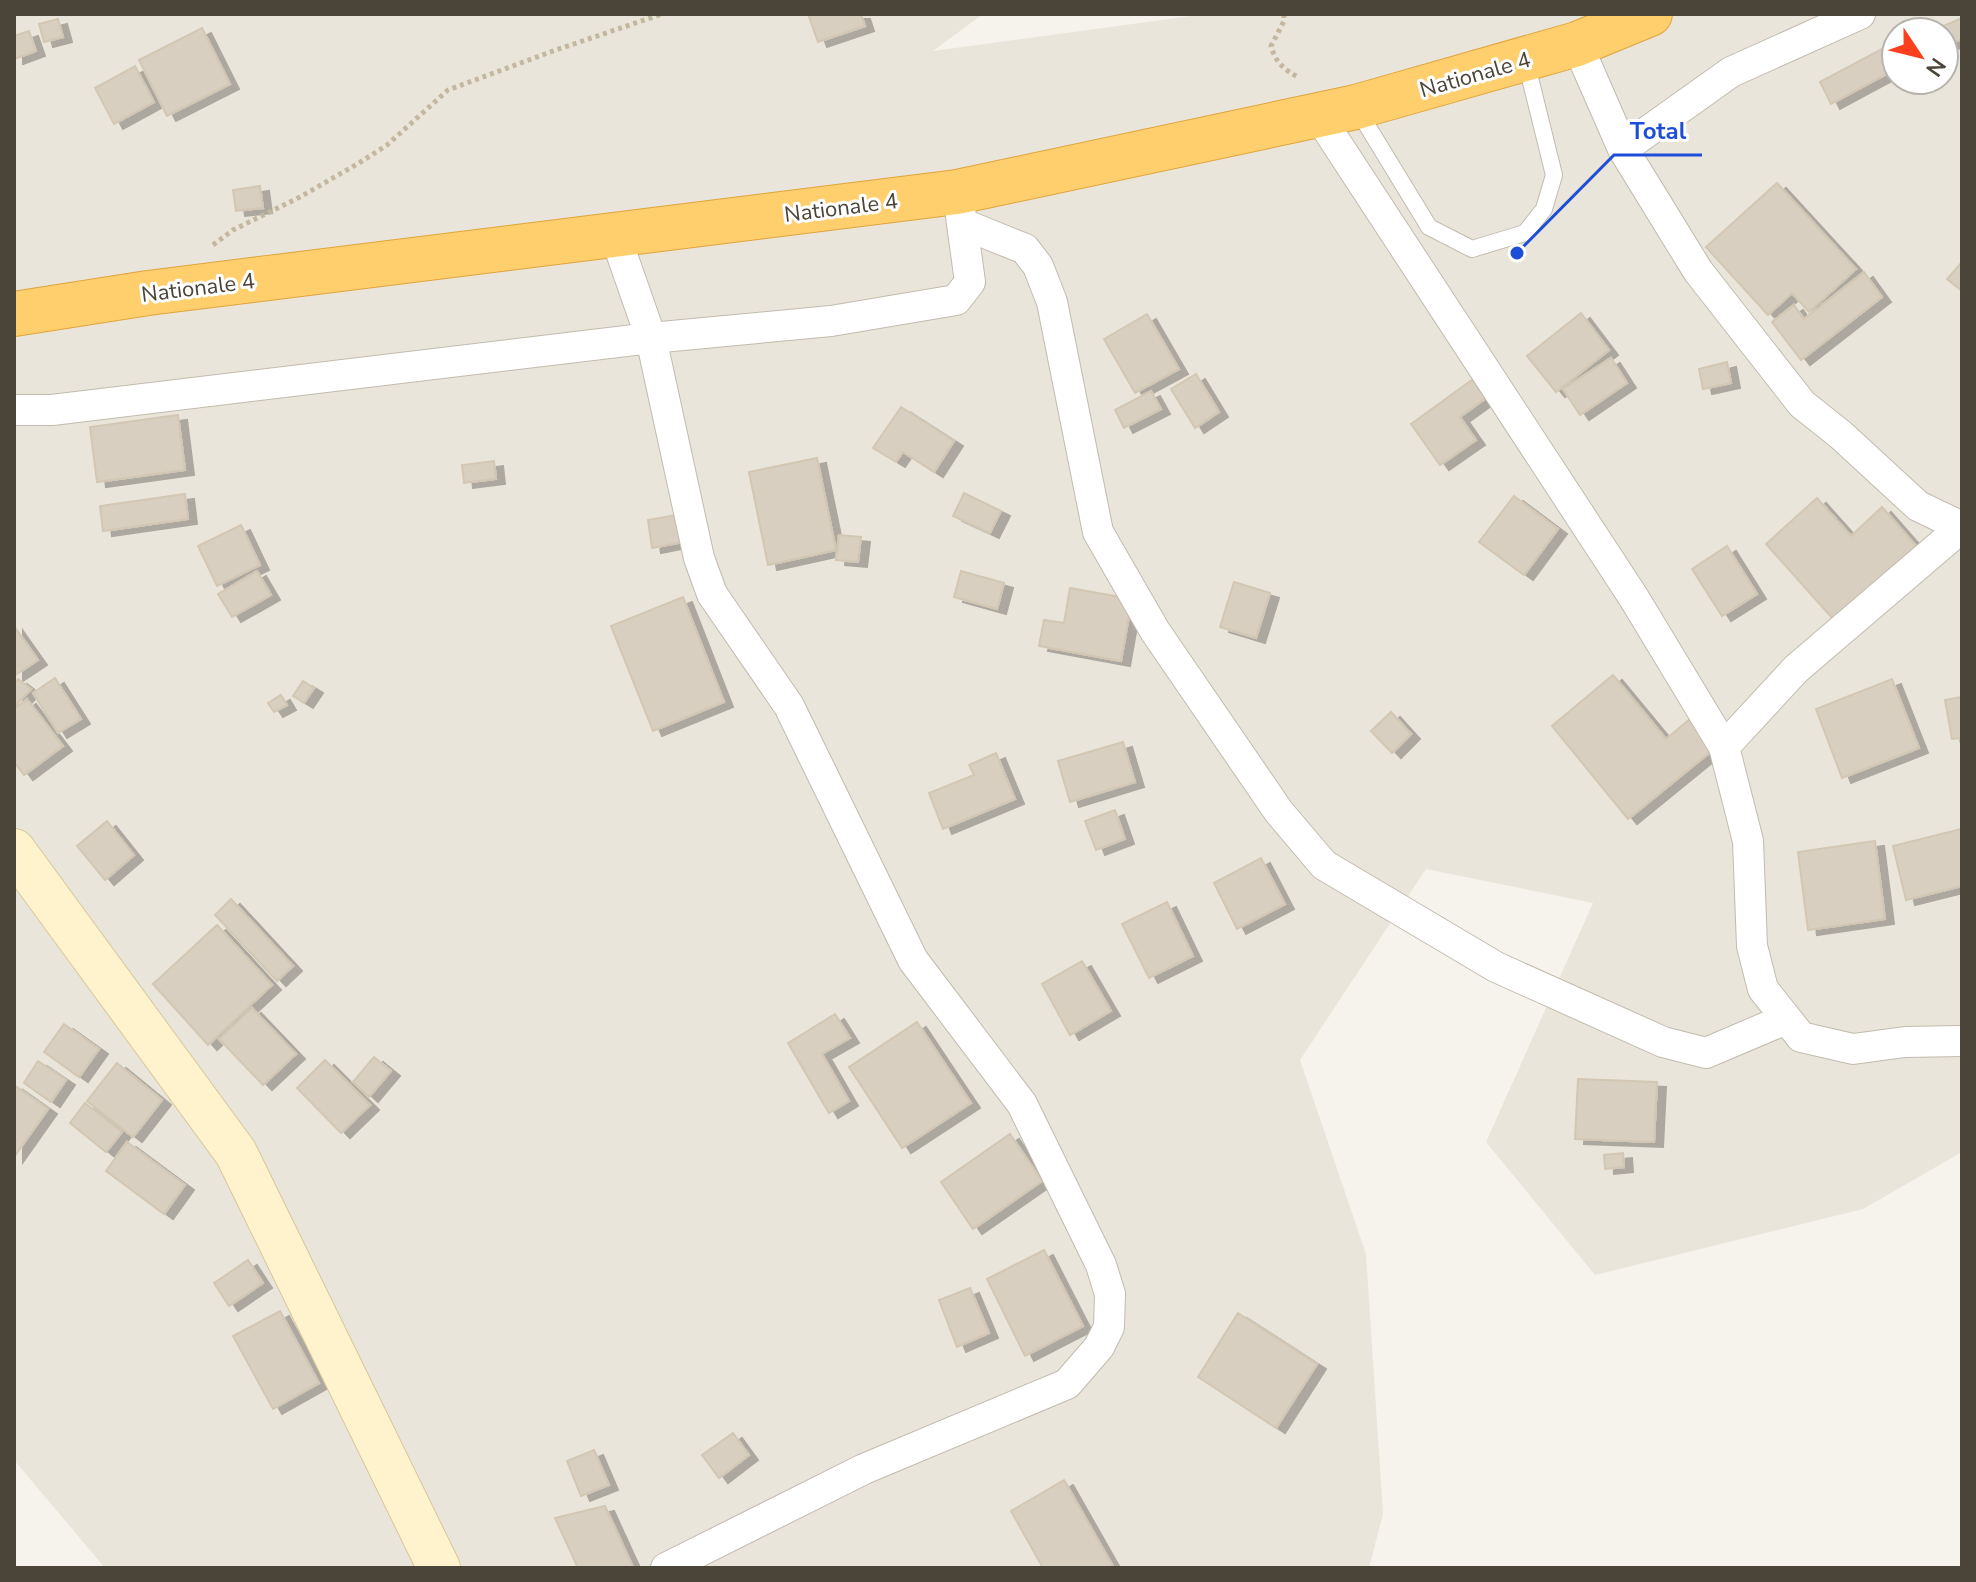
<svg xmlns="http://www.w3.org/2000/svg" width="1976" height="1582" font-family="'Nunito Sans',sans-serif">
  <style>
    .residential { fill: #eae5da; fill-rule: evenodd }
    .building { fill: #d8cfc1; stroke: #d3c7b4; stroke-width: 2; filter: url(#shadow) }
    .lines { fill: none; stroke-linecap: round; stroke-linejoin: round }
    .lane-casing { stroke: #c2bbae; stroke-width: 18 }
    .street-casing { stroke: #c2bbae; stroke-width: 32 }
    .secondary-casing { stroke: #d6c79b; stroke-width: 44 }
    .highway-casing { stroke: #e0a43c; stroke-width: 46 }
    .path { stroke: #c4b79f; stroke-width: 5; stroke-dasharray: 4 4; stroke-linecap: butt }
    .lane { stroke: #fff; stroke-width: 16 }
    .street { stroke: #fff; stroke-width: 30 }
    .secondary { stroke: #fff3cd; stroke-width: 42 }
    .highway { stroke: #ffcf6e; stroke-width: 44 }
    .labels { text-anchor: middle; stroke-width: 6; stroke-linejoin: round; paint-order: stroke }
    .street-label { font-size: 22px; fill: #4b4439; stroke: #fff }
    .leader { fill: none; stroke: #1d4ed8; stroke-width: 3 }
    .callout-dot { fill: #1d4ed8; stroke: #fff; stroke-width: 3 }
    .callout-label { font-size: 24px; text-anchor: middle; font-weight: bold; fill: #1d4ed8; stroke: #fff; stroke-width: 6; stroke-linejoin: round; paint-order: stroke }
  </style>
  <defs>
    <filter id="shadow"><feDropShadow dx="9" dy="5" stdDeviation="0" flood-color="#0004"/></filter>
  </defs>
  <rect width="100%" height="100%" fill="#f6f3ec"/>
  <path class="residential" d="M 14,14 L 983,14 L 933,51 L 1206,14 L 1962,14 L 1962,1152 L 1863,1209 L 1595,1275 L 1486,1142 L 1593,903 L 1426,869 L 1300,1060 L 1366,1254 L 1383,1514 L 1369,1568 L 105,1568 L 14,1460 ZM 1896,32 L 1944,32 L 1944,80 L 1896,80 Z"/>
  <path class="building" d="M 808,14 L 861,14 L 865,26 L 818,42 Z
    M 1962,18 L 1962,39 L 1949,44 L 1941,27 Z
    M 58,19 L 63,37 L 44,42 L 39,24 Z
    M 202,28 L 230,84 L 167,116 L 139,60 Z
    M 29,31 L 36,51 L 14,59 L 14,36 Z
    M 1891,44 L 1896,54 L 1896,69 L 1831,104 L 1820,82 Z
    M 135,66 L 154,102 L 114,124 L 95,88 Z
    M 1777,183 L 1856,269 L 1809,312 L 1792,293 L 1768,315 L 1706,247 Z
    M 260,186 L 263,208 L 236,211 L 233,190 Z
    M 1962,262 L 1962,291 L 1947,279 Z
    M 1864,272 L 1882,297 L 1801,360 L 1772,322 L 1794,305 L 1804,319 Z
    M 1581,313 L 1609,350 L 1556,392 L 1527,356 Z
    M 1147,314 L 1179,369 L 1135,393 L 1104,339 Z
    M 1611,358 L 1627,383 L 1580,415 L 1563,389 Z
    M 1727,362 L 1731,383 L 1703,389 L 1699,369 Z
    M 1196,374 L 1219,412 L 1195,428 L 1171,389 Z
    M 1472,380 L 1486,398 L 1460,417 L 1476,440 L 1440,465 L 1411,424 Z
    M 1151,391 L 1161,409 L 1124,428 L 1115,410 Z
    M 901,407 L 954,441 L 934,472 L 903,452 L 896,462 L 873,448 Z
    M 178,415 L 185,470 L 97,482 L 90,427 Z
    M 817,458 L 836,550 L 768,565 L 749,472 Z
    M 494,461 L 496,479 L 464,483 L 462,465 Z
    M 964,493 L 1001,511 L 990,533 L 953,516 Z
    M 185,494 L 188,519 L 103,531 L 100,506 Z
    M 1514,496 L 1558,529 L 1524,575 L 1479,542 Z
    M 1817,498 L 1851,536 L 1882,507 L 1924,555 L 1842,629 L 1766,544 Z
    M 688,513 L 693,540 L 652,548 L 648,520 Z
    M 241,525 L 260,565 L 217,586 L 198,546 Z
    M 839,535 L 861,537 L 858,562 L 836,560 Z
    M 1727,546 L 1757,594 L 1722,616 L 1692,569 Z
    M 257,571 L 271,595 L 232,617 L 218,594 Z
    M 961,571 L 1004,583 L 997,609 L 954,597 Z
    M 1234,582 L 1270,593 L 1256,638 L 1220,627 Z
    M 1070,588 L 1132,599 L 1121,661 L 1039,646 L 1044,620 L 1064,623 Z
    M 683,597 L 724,702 L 653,731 L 611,626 Z
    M 14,626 L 38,660 L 14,676 Z
    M 1613,675 L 1666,739 L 1690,719 L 1714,749 L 1628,819 L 1552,726 Z
    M 55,678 L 81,719 L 58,733 L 33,693 Z
    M 18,679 L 31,689 L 14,707 L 14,684 Z
    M 1892,679 L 1919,748 L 1842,778 L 1816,709 Z
    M 303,681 L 314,688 L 304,703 L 293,696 Z
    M 281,695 L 287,705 L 274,712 L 268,703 Z
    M 1962,697 L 1962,738 L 1952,739 L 1945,700 Z
    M 27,699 L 63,746 L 24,775 L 14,762 L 14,709 Z
    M 1391,712 L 1411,734 L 1392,753 L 1371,731 Z
    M 1123,742 L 1135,782 L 1070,802 L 1058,761 Z
    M 996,753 L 1015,799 L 943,829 L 929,793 L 974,775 L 969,765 Z
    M 1115,810 L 1125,839 L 1096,850 L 1085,821 Z
    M 107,821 L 134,855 L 105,880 L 77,846 Z
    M 1961,829 L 1962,886 L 1906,900 L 1893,846 Z
    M 1875,841 L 1885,919 L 1808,930 L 1798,852 Z
    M 1261,858 L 1285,904 L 1237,929 L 1214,883 Z
    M 231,899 L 293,966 L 277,981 L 215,915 Z
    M 1167,902 L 1193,956 L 1149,978 L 1122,924 Z
    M 217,925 L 272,985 L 208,1045 L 153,984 Z
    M 1082,961 L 1111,1011 L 1070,1035 L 1042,984 Z
    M 252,1008 L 296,1054 L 263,1085 L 219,1039 Z
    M 835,1014 L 850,1038 L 822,1054 L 849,1101 L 829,1113 L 788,1043 Z
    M 917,1022 L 971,1103 L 902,1148 L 849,1067 Z
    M 64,1024 L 99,1049 L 79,1077 L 44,1052 Z
    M 374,1057 L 391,1071 L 369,1097 L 353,1082 Z
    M 325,1060 L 370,1105 L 341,1133 L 297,1088 Z
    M 38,1061 L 66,1080 L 51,1102 L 24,1083 Z
    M 117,1063 L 162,1100 L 133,1137 L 87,1101 Z
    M 1578,1079 L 1657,1082 L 1654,1142 L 1575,1139 Z
    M 14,1085 L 48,1109 L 14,1157 Z
    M 85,1103 L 122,1132 L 106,1152 L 70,1123 Z
    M 1010,1134 L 1042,1181 L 973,1229 L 941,1182 Z
    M 127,1142 L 185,1185 L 164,1214 L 106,1171 Z
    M 1623,1153 L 1624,1167 L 1605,1169 L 1604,1155 Z
    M 1044,1250 L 1083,1326 L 1025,1356 L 987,1279 Z
    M 248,1260 L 263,1283 L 229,1306 L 214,1283 Z
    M 970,1288 L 989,1333 L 957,1347 L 939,1300 Z
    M 280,1311 L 319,1383 L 273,1409 L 233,1336 Z
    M 1238,1313 L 1317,1364 L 1276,1428 L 1198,1377 Z
    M 733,1433 L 749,1455 L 719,1478 L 702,1455 Z
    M 594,1450 L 609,1485 L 581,1496 L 567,1461 Z
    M 1064,1480 L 1114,1568 L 1043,1568 L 1011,1511 Z
    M 605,1506 L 633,1567 L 578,1568 L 555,1518 Z"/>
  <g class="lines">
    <g class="lane-casing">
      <path id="lane" d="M 1357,109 L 1429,227 L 1472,249 L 1525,233 L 1544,209 L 1554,175 L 1526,62"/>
    </g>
    <g class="street-casing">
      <path id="street" d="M 1577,44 L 1623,149 L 1698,271 L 1802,404 L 1841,435 L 1918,506 L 1962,527
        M 1318,115 L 1634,598 L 1724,747 L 1748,841 L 1752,946 L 1763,989 L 1801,1037 L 1853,1049 L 1905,1042 L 1962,1041
        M 1623,149 L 1731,72 L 1860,14
        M 963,224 L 1025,249 L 1038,266 L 1052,302 L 1098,532 L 1155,631 L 1279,812 L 1324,865 L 1496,967 L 1663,1042 L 1706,1053 L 1786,1019
        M 615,235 L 651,338 L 699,558 L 712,594 L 789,706 L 913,960 L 1022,1104 L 1101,1265 L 1110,1294 L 1109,1327 L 1099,1347 L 1067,1384 L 864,1469 L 666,1568
        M 14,410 L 52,410 L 651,338 L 831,321 L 956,300 L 970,282 L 960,209
        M 1724,747 L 1796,669 L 1962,527"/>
    </g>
    <g class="secondary-casing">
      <path id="secondary" d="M 14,850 L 236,1153 L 439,1568"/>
    </g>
    <g class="highway-casing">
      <path id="highway" d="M 14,314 L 148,293 L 957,192 L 1356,107 L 1577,44 L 1650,14"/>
    </g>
    <path class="path" d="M 1284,14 L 1284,21 L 1271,46 C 1276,63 1284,70 1300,78
      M 213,245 L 233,230 L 300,197 L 359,163 L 387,145 L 448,90 L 553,51 L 662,14"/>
    <use href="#lane" class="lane"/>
    <use href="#street" class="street"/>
    <use href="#secondary" class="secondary"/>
    <use href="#highway" class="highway"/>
  </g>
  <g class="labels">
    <g class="street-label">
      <text transform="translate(1475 74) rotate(-16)" y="8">Nationale 4</text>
      <text transform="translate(841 207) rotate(-7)" y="8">Nationale 4</text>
      <text transform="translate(198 287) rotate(-7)" y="8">Nationale 4</text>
    </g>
  </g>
  <path class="leader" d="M1517 253L1614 155H1702"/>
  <circle class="callout-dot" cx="1517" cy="253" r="8"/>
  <g class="callout-label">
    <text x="1658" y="139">Total</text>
  </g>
  <rect width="1976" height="1582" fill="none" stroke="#4b4439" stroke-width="32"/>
  <g transform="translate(1920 56) rotate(125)"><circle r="38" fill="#ffffff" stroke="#b7b4b0" stroke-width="2"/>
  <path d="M0-6L14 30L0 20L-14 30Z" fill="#fc3f1d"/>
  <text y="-12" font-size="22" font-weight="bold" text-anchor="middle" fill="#4b4439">N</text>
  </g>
</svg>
